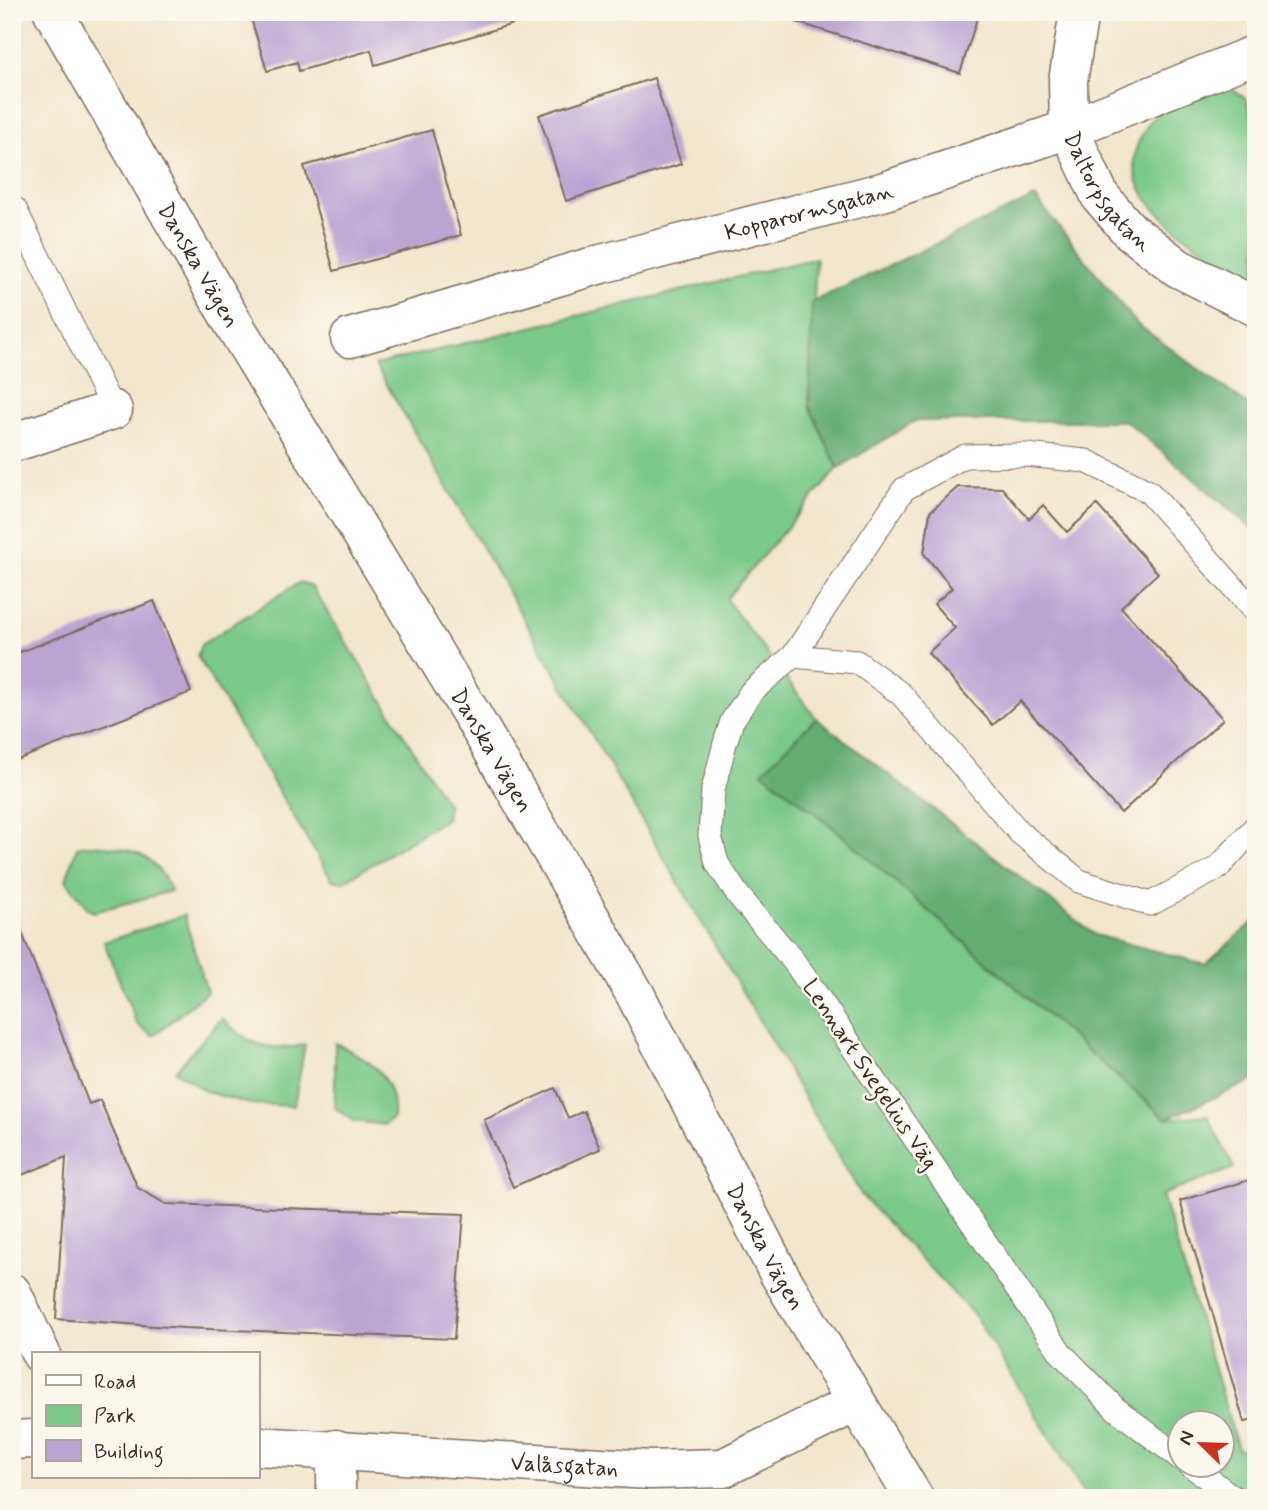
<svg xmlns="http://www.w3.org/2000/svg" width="1268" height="1510" font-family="Mynerve,sans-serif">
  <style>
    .green { fill: #7ac989; stroke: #5a7a54; stroke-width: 2; fill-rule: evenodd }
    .forest { fill: #63ad75; stroke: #4f6c4a; stroke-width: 2 }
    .building { fill: #b9a4d3 }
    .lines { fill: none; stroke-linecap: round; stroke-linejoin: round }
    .service-casing { stroke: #7b6c5b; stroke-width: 25 }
    .minor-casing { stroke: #7b6c5b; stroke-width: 41 }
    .tertiary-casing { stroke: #7b6c5b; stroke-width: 41 }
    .service { stroke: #fff; stroke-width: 23 }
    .minor { stroke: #fff; stroke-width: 38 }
    .tertiary { stroke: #fff; stroke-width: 38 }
    .labels { text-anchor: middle; stroke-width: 5; stroke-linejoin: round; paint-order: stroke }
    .street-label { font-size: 23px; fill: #3b2a1e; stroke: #fbf7ec }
  </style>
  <rect width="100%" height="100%" fill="#fbf7ec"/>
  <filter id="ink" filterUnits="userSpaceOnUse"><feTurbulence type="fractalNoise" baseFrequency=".0143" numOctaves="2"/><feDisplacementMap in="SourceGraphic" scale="14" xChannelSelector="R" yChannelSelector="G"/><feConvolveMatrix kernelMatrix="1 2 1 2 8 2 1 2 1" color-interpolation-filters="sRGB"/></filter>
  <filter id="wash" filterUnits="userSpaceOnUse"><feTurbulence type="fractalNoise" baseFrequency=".00686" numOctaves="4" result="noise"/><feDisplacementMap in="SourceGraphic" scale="28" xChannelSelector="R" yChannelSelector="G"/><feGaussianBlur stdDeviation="1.57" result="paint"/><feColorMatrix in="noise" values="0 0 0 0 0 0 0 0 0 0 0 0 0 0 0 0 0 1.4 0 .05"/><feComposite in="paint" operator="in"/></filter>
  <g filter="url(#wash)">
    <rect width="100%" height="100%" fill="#f2e6cd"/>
    <path class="green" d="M 1225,85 L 1245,98 L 1256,125 L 1256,280 C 1212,255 1106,200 1141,137 C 1145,130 1150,119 1156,115 C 1171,103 1206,93 1225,85 Z
      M 816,258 L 809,406 L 838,468 L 726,599 L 816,718 L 762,772 L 834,828 L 1166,1119 L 1207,1115 L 1234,1168 L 1162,1195 L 1238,1449 L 1256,1449 L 1256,1498 L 1088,1498 L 1084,1493 L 974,1315 L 862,1196 L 375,365 ZM 1180,1422 L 1222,1422 L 1222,1464 L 1180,1464 Z
      M 300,582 L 312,587 L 448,806 L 446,819 L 343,882 L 332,880 L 197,656 L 201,645 Z
      M 89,845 C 129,847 154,851 171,891 L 94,912 L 89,910 L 66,880 L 77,847 Z
      M 184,915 L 207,992 L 153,1036 L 137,1024 L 104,942 Z
      M 222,1018 C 247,1045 269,1052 305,1045 L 294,1106 L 250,1104 L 207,1092 L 175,1071 Z
      M 335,1043 C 369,1059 396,1076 393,1118 L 384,1125 L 354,1121 L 335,1108 Z"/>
    <path class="forest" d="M 1035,197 L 1137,324 L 1256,411 L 1256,532 L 1126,421 L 915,421 L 838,468 L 809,406 L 812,302 Z
      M 816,718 L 1095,935 L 1205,964 L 1256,920 L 1256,1079 L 1166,1119 L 834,828 L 762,772 Z"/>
    <g id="blocks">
      <path class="building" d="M 249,12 L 511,12 L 513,24 L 375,65 L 371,50 L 299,71 L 297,62 L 267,71 Z
        M 798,12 L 979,12 L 960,73 L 796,22 Z
        M 654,78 L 681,164 L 566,201 L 539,115 Z
        M 432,130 L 461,235 L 334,271 L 304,166 Z
        M 958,487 L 1002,488 L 1029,519 L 1043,505 L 1067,532 L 1097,505 L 1158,573 L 1121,607 L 1223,719 L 1121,813 L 1020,701 L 993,725 L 928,653 L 955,628 L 934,604 L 952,588 L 924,554 L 930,512 Z
        M 154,601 L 191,692 L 12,762 L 12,655 Z
        M 12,915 L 15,915 L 89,1104 L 100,1100 L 138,1188 L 166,1204 L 464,1214 L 454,1339 L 184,1328 L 56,1319 L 66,1157 L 12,1179 Z
        M 555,1088 L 568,1118 L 584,1111 L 600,1149 L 513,1187 L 484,1120 Z
        M 1256,1178 L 1256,1420 L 1244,1422 L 1180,1201 Z"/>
    </g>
  </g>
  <g filter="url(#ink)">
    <use href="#blocks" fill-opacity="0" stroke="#7b6c5b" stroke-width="2"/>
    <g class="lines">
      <g class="service-casing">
        <path id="service" d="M 15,209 L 113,410
          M 793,656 L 857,662 L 901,694 L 1019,832 L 1079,881 L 1150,904 L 1218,868 L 1256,826
          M 1180,1458 L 1116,1409 L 1061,1353 L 795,963 L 738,895 L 717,863 L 710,836 L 713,790 L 725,743 L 732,721 L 751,692 L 793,656 L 904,489 L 965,456 L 1026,455 L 1086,461 L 1149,492 L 1256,613
          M 1189,1464 L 1234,1498"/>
      </g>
      <g class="minor-casing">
        <g id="minor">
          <path id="s1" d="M 1079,12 L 1068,81 L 1069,129 L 1100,196 L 1129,230 L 1178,268 L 1256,307"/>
          <path id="s2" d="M 350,338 L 601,264 L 882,192 L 1069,129 L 1256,54"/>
          <path d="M 12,443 L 113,410"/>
          <path d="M 12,1293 L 41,1354"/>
          <path d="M 12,1440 L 33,1439"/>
          <path id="s3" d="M 257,1446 L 650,1470 L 723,1468 L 855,1403"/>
          <path d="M 336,1498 L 336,1449"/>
        </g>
      </g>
      <g class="tertiary-casing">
        <g id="tertiary">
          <path id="s4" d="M 53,12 L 230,318 L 472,715 L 635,994 L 779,1274 L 914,1498"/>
        </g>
      </g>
      <use href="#service" class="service"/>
      <use href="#minor" class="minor"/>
      <use href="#tertiary" class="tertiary"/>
    </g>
  </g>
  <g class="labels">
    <g class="street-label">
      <text dy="8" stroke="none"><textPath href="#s1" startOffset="192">Daltorpsgatan</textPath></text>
      <text dy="8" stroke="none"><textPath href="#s2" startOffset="476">Kopparormsgatan</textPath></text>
      <text dy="8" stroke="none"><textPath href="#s4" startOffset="292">Danska Vägen</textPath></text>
      <text dy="8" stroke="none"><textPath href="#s4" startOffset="859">Danska Vägen</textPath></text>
      <text transform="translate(871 1074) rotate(56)" y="8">Lennart Svegelius Väg</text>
      <text dy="8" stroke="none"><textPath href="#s4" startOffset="1426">Danska Vägen</textPath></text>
      <text dy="8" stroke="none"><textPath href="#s3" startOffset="308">Valåsgatan</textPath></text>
    </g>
  </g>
  <rect width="1268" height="1510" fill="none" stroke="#fbf7ec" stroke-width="42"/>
  <rect x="32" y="1352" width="228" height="126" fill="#fbf7ec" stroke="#aea59a" stroke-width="2"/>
  <rect x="46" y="1375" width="35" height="10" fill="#ffffff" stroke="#aea59a" stroke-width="2"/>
  <text x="94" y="1388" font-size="21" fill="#3b2a1e">Road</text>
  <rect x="46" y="1405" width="35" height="21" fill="#7ac989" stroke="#aea59a" stroke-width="2"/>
  <text x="94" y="1422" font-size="21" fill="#3b2a1e">Park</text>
  <rect x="46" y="1440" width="35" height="21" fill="#b9a4d3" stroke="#aea59a" stroke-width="2"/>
  <text x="94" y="1458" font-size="21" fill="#3b2a1e">Building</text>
  <g transform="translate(1201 1444) rotate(293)"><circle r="33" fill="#fbf7ec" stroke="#aea59a" stroke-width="2"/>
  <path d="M0-5L12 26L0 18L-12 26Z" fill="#c8321e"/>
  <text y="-10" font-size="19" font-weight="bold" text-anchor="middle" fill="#3b2a1e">N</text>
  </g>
</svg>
